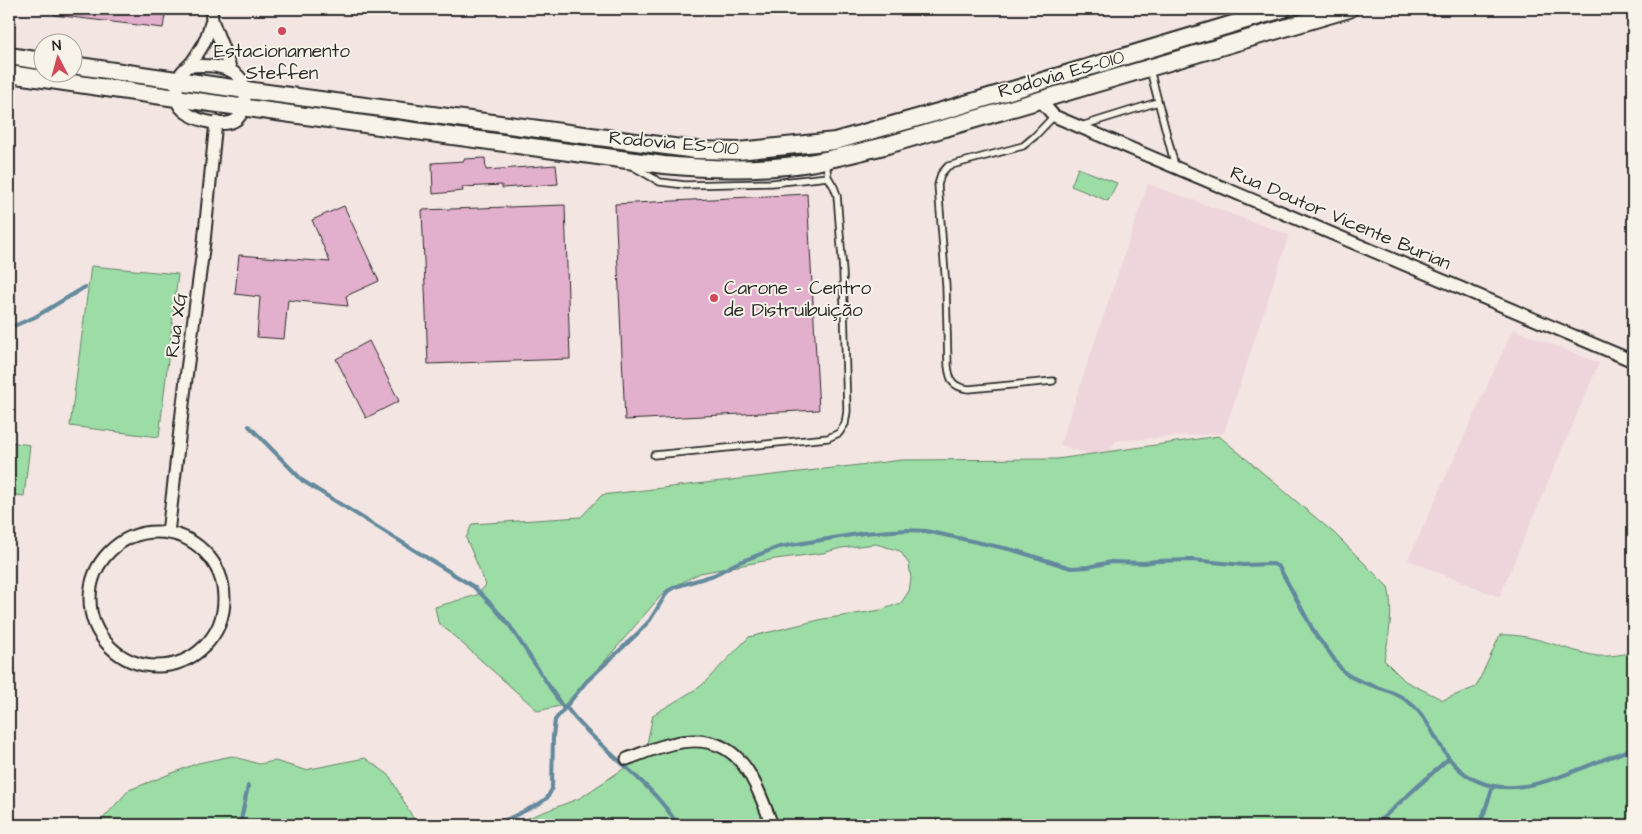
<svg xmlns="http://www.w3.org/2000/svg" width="1642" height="834" font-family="'Architects Daughter',sans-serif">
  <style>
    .built { fill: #eed5db }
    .green { fill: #9cdca5; stroke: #648468 }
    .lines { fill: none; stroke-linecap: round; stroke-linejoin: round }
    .stream { stroke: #63899d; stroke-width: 4 }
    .building { fill: #e2afcc; stroke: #2b2b2b }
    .service-casing { stroke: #2b2b2b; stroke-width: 9 }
    .minor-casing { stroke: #2b2b2b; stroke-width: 15 }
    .secondary-casing { stroke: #2b2b2b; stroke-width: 20 }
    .service { stroke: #f7f3e8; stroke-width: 5.5 }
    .minor { stroke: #f7f3e8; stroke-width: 11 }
    .secondary { stroke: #f7f3e8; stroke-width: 16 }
    .poi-dot { fill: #d1495b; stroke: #f7f3e8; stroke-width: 2 }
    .labels { text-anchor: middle; stroke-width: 4; stroke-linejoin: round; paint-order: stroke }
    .poi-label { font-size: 19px; fill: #2b2b2b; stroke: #f7f3e8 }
    .street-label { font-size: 19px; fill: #2b2b2b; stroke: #f7f3e8 }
  </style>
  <rect width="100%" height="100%" fill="#f3e5e2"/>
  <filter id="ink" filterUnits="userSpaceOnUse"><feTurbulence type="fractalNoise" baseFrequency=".02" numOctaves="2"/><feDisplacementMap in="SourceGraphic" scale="10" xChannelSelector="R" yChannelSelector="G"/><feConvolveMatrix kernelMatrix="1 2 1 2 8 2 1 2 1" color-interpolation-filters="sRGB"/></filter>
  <g filter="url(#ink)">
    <path class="built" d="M 1148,184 L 1289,235 L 1224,433 L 1116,441 L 1105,459 L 1060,445 Z
      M 1513,329 L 1599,363 L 1499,597 L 1408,560 Z"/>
    <path class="green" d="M 1078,168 L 1117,183 L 1108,201 L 1071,186 Z
      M 91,266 L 178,274 L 159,437 L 70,426 Z
      M 1219,436 L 1334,533 L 1388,587 C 1394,611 1389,636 1384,660 L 1405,681 L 1443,700 L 1476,687 L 1500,635 C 1534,633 1565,651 1598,656 C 1609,657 1622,654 1633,653 L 1633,825 L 510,825 L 580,798 L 635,761 L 646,749 L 653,715 L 701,686 L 749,637 L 823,619 L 881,610 L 901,603 L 909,591 L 911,578 L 909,564 L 900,551 L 876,544 L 841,548 L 823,553 L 775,559 L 700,573 L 665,591 L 598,669 L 564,705 L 538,711 L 438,622 L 435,607 L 477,595 L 486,585 L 466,538 L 472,524 L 581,517 L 602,495 L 902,460 L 1057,459 Z
      M 9,442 L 30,445 L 24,496 L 9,494 Z
      M 232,756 L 259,764 L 275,761 L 305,770 L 365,758 L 389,775 L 417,825 L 97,825 L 129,790 L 198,763 Z"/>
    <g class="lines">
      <path class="stream" d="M 9,328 L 35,317 L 85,287
        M 249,426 L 303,481 L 474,587 L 492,605 L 510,626 L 564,709
        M 566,707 C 572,715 579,723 586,730 C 618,762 654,787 678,825
        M 240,825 L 248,786
        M 495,825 L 539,804 L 547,798 L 552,789 L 553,736 L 555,720 L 586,682 L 637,634 L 650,620 L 668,591 L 675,587 L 714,575 L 737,563 L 779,547 L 864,533 L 907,530 L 926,531 L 1013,550 L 1071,568 L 1088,567 L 1111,562 L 1145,563 L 1155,561 L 1192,560 L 1244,565 L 1273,564 L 1279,567 C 1292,590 1304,614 1317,637 C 1321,642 1325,646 1329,652 C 1335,660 1340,670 1348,675 C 1367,687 1392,688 1410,703 C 1430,719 1436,745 1454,764 C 1503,817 1578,765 1633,749
        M 1375,825 L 1449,758
        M 1480,825 L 1493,786"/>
    </g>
    <path class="building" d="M 55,9 L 166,9 L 163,28 L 54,15 Z
      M 485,158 L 486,170 L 556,165 L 558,184 L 502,188 L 502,185 L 462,187 L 463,191 L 433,194 L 432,163 L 464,161 L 464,159 Z
      M 807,194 L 819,410 L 625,420 L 615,204 Z
      M 565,205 L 570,359 L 428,364 L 422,210 Z
      M 344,206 L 379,281 L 346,296 L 348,306 L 288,300 L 284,339 L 257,337 L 260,297 L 235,294 L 239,255 L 330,262 L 312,220 Z
      M 369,341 L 399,401 L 366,418 L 336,359 Z"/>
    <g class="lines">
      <g class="service-casing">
        <path id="service" d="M 1150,70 L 1175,166
          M 1081,126 L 1158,102
          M 632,166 L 660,182 L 685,185 L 772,183 L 828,177 L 826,162
          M 1053,381 L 969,389 C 953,387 950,382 948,366 L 946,286 L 938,185 L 941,174 L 948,166 L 1023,146 L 1035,136 L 1054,116
          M 654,455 L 828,438 L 839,433 L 845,424 L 847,411 L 843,272 L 837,195 L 834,187 L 828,177"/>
      </g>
      <g class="minor-casing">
        <path id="minor" d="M 211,9 L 212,20 L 231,70
          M 189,66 C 213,64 248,66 245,98 C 244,105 244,113 237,119 C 224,130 187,119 179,105 C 175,97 177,87 179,79 C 180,71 185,70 190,64 C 195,59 199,51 203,45 C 207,37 209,29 212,20
          M 1040,100 L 1054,116 L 1633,361
          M90 599a67 67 0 1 1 134 0a67 67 0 1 1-134 0Z
          M 168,533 L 187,370 L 204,242 L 216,122
          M 627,759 C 641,754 656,747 671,744 C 737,728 753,775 772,825"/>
      </g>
      <g class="secondary-casing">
        <path id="secondary" d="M 9,56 L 42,61
          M 72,65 L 246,90 L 696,150 L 738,151 L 835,141 L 949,109 L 1283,9
          M 9,74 L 211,103 L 664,165 C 705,169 745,170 786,166 C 819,163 851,154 884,146 L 1349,9"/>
      </g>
      <use href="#service" class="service"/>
      <use href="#minor" class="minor"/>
      <use href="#secondary" class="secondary"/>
    </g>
  </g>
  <g class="poi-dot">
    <circle cx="282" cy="31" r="5"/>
    <circle cx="714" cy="298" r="5"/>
  </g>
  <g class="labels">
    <g class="poi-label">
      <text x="282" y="57">Estacionamento<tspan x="282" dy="22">Steffen</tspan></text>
      <text x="724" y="294" text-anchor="start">Carone - Centro<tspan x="724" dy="22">de Distruibuição</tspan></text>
    </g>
    <g class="street-label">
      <text transform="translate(1061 73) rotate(-16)" y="7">Rodovia ES-010</text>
      <text transform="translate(674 142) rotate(5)" y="7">Rodovia ES-010</text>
      <text transform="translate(1341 217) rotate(23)" y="7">Rua Doutor Vicente Burian</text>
      <text transform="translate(175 325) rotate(-82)" y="7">Rua XG</text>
    </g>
  </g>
  <rect width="1642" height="834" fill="none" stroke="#f7f3e8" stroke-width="30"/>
  <rect x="15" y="15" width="1612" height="804" fill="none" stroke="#2b2b2b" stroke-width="2" filter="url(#ink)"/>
  <g transform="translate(58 58) rotate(354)"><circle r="24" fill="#f7f3e8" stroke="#a5a39c"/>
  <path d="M0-4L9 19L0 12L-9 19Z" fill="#d1495b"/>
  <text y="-8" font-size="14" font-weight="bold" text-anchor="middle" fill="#2b2b2b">N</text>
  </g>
</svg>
